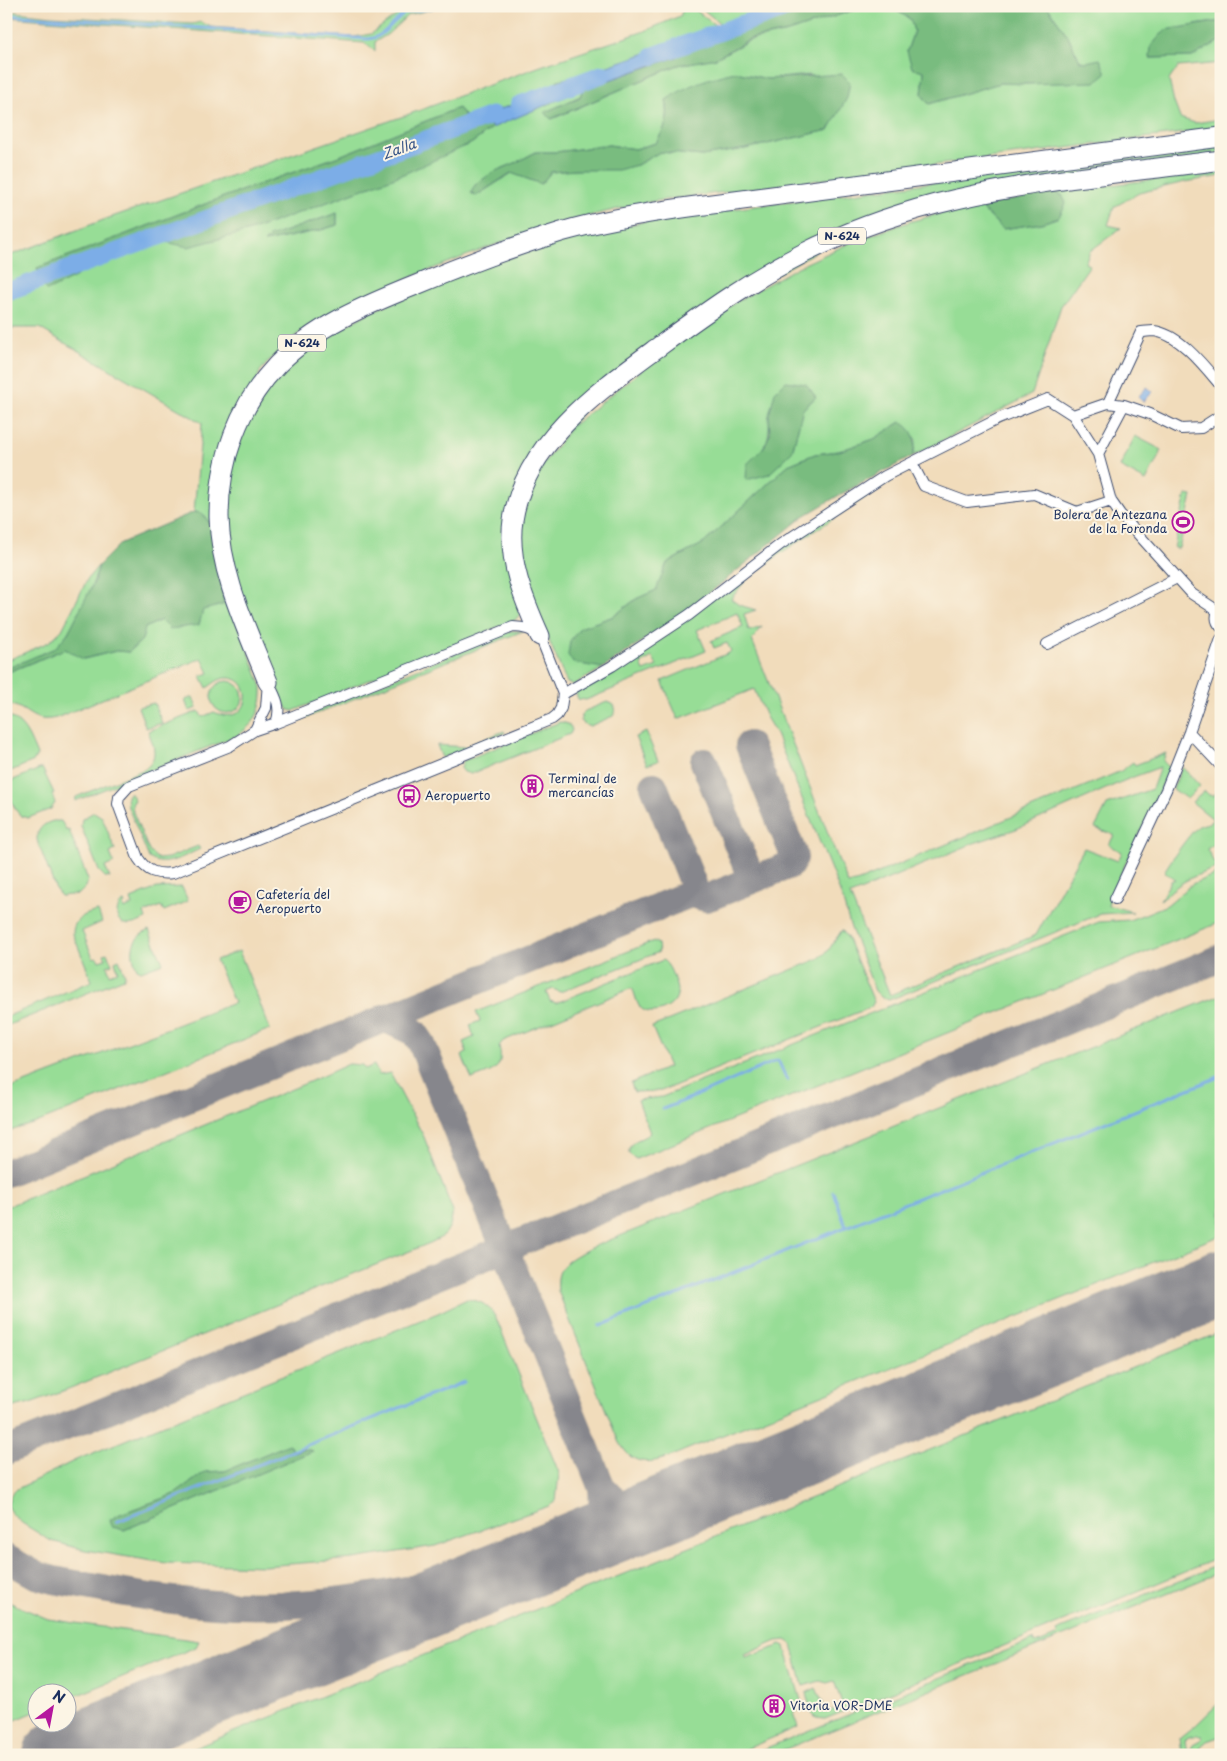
<svg xmlns="http://www.w3.org/2000/svg" width="1227" height="1761" font-family="'Playpen Sans',sans-serif">
  <style>
    .green { fill: #97dd96; stroke: #59867a; fill-rule: evenodd }
    .forest { fill: #79bc7f; stroke: #4a766e }
    .water { fill: #7bade7; stroke: #4b6ea2 }
    .lines { fill: none; stroke-linecap: round; stroke-linejoin: round }
    .stream { stroke: #7bade7; stroke-width: 3 }
    .river { stroke: #7bade7; stroke-width: 18 }
    .taxiway { stroke: #86868c; stroke-width: 28 }
    .runway { stroke: #86868c; stroke-width: 68 }
    .street-casing { stroke: #3b496c; stroke-width: 12 }
    .highway-casing { stroke: #3b496c; stroke-width: 21 }
    .street { stroke: #fff; stroke-width: 10 }
    .highway { stroke: #fff; stroke-width: 19 }
    .labels { text-anchor: middle; stroke-width: 4; stroke-linejoin: round; paint-order: stroke }
    .shield { fill: #fcf5e5; stroke: #5e6a86; stroke-width: 1 }
    .shield-label { font-size: 11px; font-weight: bold; fill: #1b2f5e }
    .poi-label { font-size: 12px; fill: #1b2f5e; stroke: #fcf5e5; text-anchor: start }
    .water-label { font-size: 14px; font-style: italic; fill: #385587; stroke: #fcf5e5 }
  </style>
  <rect width="100%" height="100%" fill="#fcf5e5"/>
  <filter id="ink" filterUnits="userSpaceOnUse"><feTurbulence type="fractalNoise" baseFrequency=".02" numOctaves="2"/><feDisplacementMap in="SourceGraphic" scale="10" xChannelSelector="R" yChannelSelector="G"/><feConvolveMatrix kernelMatrix="1 2 1 2 8 2 1 2 1" color-interpolation-filters="sRGB"/></filter>
  <filter id="wash" filterUnits="userSpaceOnUse"><feTurbulence type="fractalNoise" baseFrequency=".0096" numOctaves="4" result="noise"/><feDisplacementMap in="SourceGraphic" scale="20" xChannelSelector="R" yChannelSelector="G"/><feGaussianBlur stdDeviation="1.12" result="paint"/><feColorMatrix in="noise" values="0 0 0 0 0 0 0 0 0 0 0 0 0 0 0 0 0 1.4 0 .05"/><feComposite in="paint" operator="in"/></filter>
  <g filter="url(#wash)">
    <rect width="100%" height="100%" fill="#f1dcbb"/>
    <path class="green" d="M 412,6 L 436,6 L 433,9 L 408,15 L 388,34 L 375,42 L 375,51 L 364,43 L 6,17 L 6,11 L 52,16 L 192,24 L 201,22 L 211,27 L 354,37 L 371,34 L 404,10 Z
      M 685,6 L 690,6 L 719,28 L 588,74 L 558,80 L 539,96 L 468,120 L 458,108 L 342,155 L 221,198 L 37,268 L 75,277 L 100,259 L 157,240 L 171,243 L 250,231 L 472,143 L 492,128 L 583,89 L 580,96 L 546,112 L 552,119 L 678,65 L 716,58 L 750,40 L 788,32 L 866,6 L 884,6 L 899,12 L 910,19 L 914,31 L 907,51 L 924,71 L 922,95 L 929,104 L 1000,83 L 1027,84 L 1058,82 L 1086,62 L 1080,61 L 1068,36 L 1047,6 L 1221,6 L 1221,21 L 1194,25 L 1150,58 L 1192,57 L 1221,40 L 1221,63 L 1178,67 L 1169,80 L 1174,102 L 1180,118 L 1195,123 L 1221,119 L 1221,128 L 648,202 L 563,222 L 497,244 L 419,274 L 350,304 L 313,323 L 287,342 L 260,371 L 210,523 L 202,513 L 194,512 L 202,423 L 39,328 L 10,328 L 6,330 L 6,257 L 106,219 L 404,116 L 541,66 L 645,31 L 680,16 ZM 735,72 L 768,79 L 810,75 L 837,115 L 829,130 L 745,149 L 702,156 L 660,152 L 637,165 L 551,172 L 541,184 L 512,173 L 476,196 L 515,163 L 536,152 L 556,152 L 609,145 L 635,149 L 656,143 C 665,127 670,120 666,100 ZM 337,213 L 337,225 L 321,230 L 265,242 L 270,237 Z
      M 699,6 L 776,6 L 723,26 Z
      M 1221,144 L 1221,153 L 881,213 L 625,364 L 514,491 L 524,610 L 515,620 L 293,711 L 289,710 L 284,704 L 238,585 L 226,526 L 232,462 L 254,408 L 275,379 L 304,350 L 370,312 L 481,267 L 568,239 L 651,220 Z
      M 1221,171 L 1221,176 L 1185,182 L 1139,193 L 1114,207 L 1108,225 L 1121,228 L 1090,251 L 1085,263 L 1090,265 L 1061,306 L 1032,394 L 913,456 L 916,440 L 901,422 L 874,439 L 839,451 L 815,454 L 788,465 L 704,543 L 667,563 L 657,590 L 636,599 L 614,616 L 580,628 L 603,668 L 573,685 L 567,683 L 537,612 L 522,565 L 519,532 L 529,491 L 540,468 L 572,426 L 653,361 L 736,302 L 798,267 L 854,241 L 912,221 L 958,209 L 979,206 L 1003,229 L 1041,223 L 1059,217 L 1062,195 L 1055,192 ZM 816,397 L 803,409 L 792,452 L 747,464 C 767,445 770,443 769,415 Z
      M 1135,436 L 1162,450 L 1146,481 L 1120,467 Z
      M 899,470 L 902,473 L 778,555 L 745,581 L 731,599 L 739,605 L 756,610 L 744,614 L 749,631 L 762,627 L 752,640 L 848,884 L 859,881 L 1121,771 L 1133,762 L 1135,765 L 1166,753 L 1163,761 L 1170,768 L 1110,897 L 1108,906 L 1111,906 L 1133,912 L 1100,914 L 889,1000 L 881,997 L 875,991 L 851,928 L 840,892 L 775,732 L 766,717 L 754,689 L 678,719 L 662,681 L 729,653 L 731,651 L 727,643 L 714,648 L 711,641 L 743,627 L 737,613 L 697,630 L 706,651 L 586,700 L 578,699 L 575,691 L 778,550 ZM 652,657 L 657,666 L 644,671 L 641,664 ZM 1160,767 L 1152,789 L 1107,805 L 1095,828 L 1114,835 L 1109,845 L 1122,852 L 1118,861 L 1084,848 L 1036,935 L 890,995 L 850,895 L 974,843 L 1016,829 L 1128,779 Z
      M 1186,495 L 1192,496 L 1179,548 L 1174,548 Z
      M 99,565 C 93,587 73,632 56,647 C 48,654 18,664 6,669 L 6,661 L 49,642 L 62,630 L 88,578 Z
      M 225,589 L 262,687 C 263,709 255,725 236,736 L 75,801 L 76,797 L 145,769 C 159,758 154,746 148,731 L 199,711 L 202,717 L 214,712 C 251,729 257,677 227,678 C 219,678 213,684 207,688 L 201,676 L 209,673 L 202,658 L 56,718 C 30,724 30,707 6,704 L 6,673 L 65,649 L 84,659 L 116,651 L 129,652 L 142,640 L 145,628 C 151,625 157,621 163,620 C 185,613 214,613 225,589 Z
      M 511,631 L 523,631 L 283,727 L 282,724 Z
      M211 697a16 16 0 1 1 32 0a16 16 0 1 1-32 0Z
      M 193,697 L 197,708 L 189,711 L 185,700 Z
      M 607,702 L 614,705 C 616,709 616,712 613,716 L 590,726 L 587,726 L 581,721 L 581,715 L 585,711 Z
      M 154,703 L 162,723 L 146,728 L 138,707 Z
      M 6,717 L 10,717 C 26,725 30,739 37,755 L 34,761 L 6,773 Z
      M 560,722 C 566,723 570,724 572,730 L 570,734 L 471,774 L 464,772 L 461,768 L 463,761 Z
      M 504,731 L 505,733 L 442,758 L 437,745 L 465,747 Z
      M 646,732 L 658,761 L 647,765 L 635,737 Z
      M 1182,767 L 1200,786 L 1187,799 L 1173,789 Z
      M 42,768 L 54,793 L 52,794 L 55,803 L 51,809 L 28,818 C 25,817 23,817 20,815 C 14,810 6,789 6,783 Z
      M 1205,791 L 1209,795 L 1213,796 L 1217,792 L 1221,796 L 1221,840 L 1207,849 L 1214,863 L 1221,860 L 1221,866 C 1206,872 1189,877 1176,887 C 1170,891 1167,896 1160,900 L 1171,881 L 1175,879 L 1164,872 C 1169,863 1191,831 1199,826 C 1205,823 1208,825 1213,819 L 1192,802 Z
      M 130,792 L 135,800 L 132,804 L 133,812 L 149,851 L 158,859 L 168,858 L 198,846 L 200,849 C 184,856 165,869 149,858 L 128,807 L 127,796 Z
      M 94,812 L 102,817 L 115,850 L 110,853 L 114,863 L 105,867 L 110,878 L 105,877 L 99,871 L 81,826 L 82,819 Z
      M 53,821 L 61,821 L 67,831 L 69,830 L 88,880 L 86,887 L 79,894 L 61,896 L 56,890 L 37,840 C 37,829 43,824 53,821 Z
      M 1221,872 L 1221,922 L 636,1159 L 629,1154 C 628,1139 641,1141 650,1133 L 638,1100 L 662,1097 L 1099,922 L 1129,920 L 1145,914 L 1167,905 L 1192,884 Z
      M 182,887 L 188,901 L 164,911 L 161,906 L 144,913 L 146,919 C 135,924 123,930 117,916 C 117,910 118,904 124,902 L 125,904 L 123,905 L 124,909 L 133,905 L 131,899 L 157,888 Z
      M 98,911 L 102,922 L 82,931 L 93,958 L 97,957 L 99,961 L 106,959 L 104,954 L 107,953 L 112,964 L 107,966 L 110,974 L 118,971 L 115,961 L 119,959 L 125,975 L 124,978 L 6,1026 L 6,1017 L 92,981 L 73,934 C 73,919 84,914 98,911 Z
      M 149,930 L 163,963 L 141,971 L 137,969 C 130,952 130,939 149,930 Z
      M 842,930 L 847,937 L 874,1002 L 871,1007 L 661,1091 L 634,1092 L 631,1083 L 669,1067 L 652,1027 L 818,959 L 828,951 Z
      M 654,941 L 658,944 L 659,952 L 560,992 L 553,989 L 546,992 L 550,1001 L 556,1003 L 663,960 C 668,964 671,970 673,976 C 675,982 678,990 677,995 C 675,1009 648,1019 639,1006 C 636,1001 635,993 632,988 L 503,1041 L 499,1046 C 505,1071 491,1071 472,1079 L 462,1056 L 467,1052 L 463,1042 L 474,1037 L 470,1025 L 480,1021 L 476,1012 Z
      M 239,951 L 270,1029 L 36,1123 L 6,1132 L 6,1090 L 234,1003 L 216,960 Z
      M 1221,995 L 1221,1235 L 688,1449 C 671,1456 647,1469 630,1456 C 626,1453 623,1447 619,1443 L 558,1291 C 555,1264 569,1260 590,1248 Z
      M 349,1064 L 362,1065 L 365,1069 L 374,1065 L 379,1075 L 390,1073 L 424,1137 L 453,1212 L 450,1226 L 444,1236 L 430,1243 L 68,1389 L 30,1403 L 6,1409 L 6,1207 L 309,1082 Z
      M 467,1299 C 482,1301 488,1305 496,1318 L 559,1473 L 556,1501 L 549,1506 L 435,1546 L 353,1559 L 264,1566 L 166,1563 L 85,1550 L 51,1541 L 22,1523 L 11,1513 L 8,1505 L 10,1496 L 17,1489 L 76,1460 L 438,1313 ZM 289,1445 L 294,1452 L 304,1449 L 312,1451 L 124,1530 L 120,1514 L 175,1494 L 205,1472 L 225,1471 Z
      M 1221,1332 L 1221,1557 L 825,1719 L 816,1718 L 812,1714 L 806,1693 L 816,1688 L 827,1712 L 843,1706 L 834,1681 L 827,1683 L 820,1681 L 803,1686 L 792,1644 L 786,1640 L 777,1641 L 745,1655 L 746,1658 L 781,1645 L 785,1647 L 803,1707 L 793,1713 L 798,1727 L 732,1755 L 177,1755 Z
      M 1221,1564 L 1221,1572 L 771,1755 L 749,1755 L 1033,1640 L 1036,1644 L 1058,1635 L 1056,1631 Z
      M 6,1601 L 48,1619 L 199,1641 L 196,1647 L 68,1699 L 68,1694 L 38,1694 L 37,1711 L 6,1724 Z
      M 1221,1701 L 1221,1736 L 1207,1741 L 1201,1746 L 1200,1755 L 1192,1755 L 1191,1749 L 1193,1744 L 1202,1739 L 1202,1736 L 1188,1736 L 1185,1740 L 1187,1755 L 1182,1755 L 1180,1738 L 1196,1725 Z"/>
    <path class="forest" d="M 776,6 L 866,6 L 788,32 L 750,39 L 716,58 L 678,65 L 551,119 L 545,112 L 580,97 L 583,89 L 677,57 L 673,44 Z
      M 884,6 L 1047,6 L 1068,36 L 1080,61 L 1086,62 L 1100,59 L 1106,73 L 1095,82 L 1027,84 L 1000,83 L 929,104 L 922,95 L 924,71 L 912,68 L 907,51 L 914,31 L 910,19 L 899,12 Z
      M 1221,21 L 1221,40 L 1192,57 L 1150,58 L 1151,46 L 1165,30 Z
      M 735,72 L 768,79 L 842,74 L 850,82 L 847,98 L 829,130 L 745,149 L 702,156 L 660,152 L 637,165 L 618,170 L 575,170 L 551,172 L 541,184 L 511,173 L 476,196 L 471,193 L 475,185 L 493,172 L 515,163 L 536,152 L 556,152 L 609,145 L 635,149 L 656,143 C 665,127 670,120 666,100 C 689,84 708,78 735,72 Z
      M 578,76 L 580,83 L 579,91 L 546,105 L 539,96 L 558,80 Z
      M 458,108 L 468,120 L 479,128 L 490,125 L 492,128 L 472,143 L 406,173 L 250,231 L 188,247 L 157,240 L 100,259 L 75,277 L 47,291 L 41,282 L 37,268 L 221,198 L 342,155 Z
      M 1055,192 L 1062,195 L 1066,203 L 1059,217 L 1042,223 L 1003,229 L 979,206 Z
      M 337,213 L 337,225 L 321,230 L 264,242 L 269,237 Z
      M 786,381 L 806,384 L 816,397 L 803,409 L 792,452 L 769,474 L 746,480 L 747,464 L 764,447 L 770,434 L 769,415 L 775,392 Z
      M 901,422 C 916,432 916,440 913,456 L 841,494 L 804,516 L 691,608 L 603,668 L 573,663 L 568,655 L 570,641 L 580,628 L 614,616 L 636,599 L 656,590 L 667,563 L 704,543 L 788,465 L 815,454 L 839,451 L 874,439 Z
      M 194,512 L 202,513 L 214,528 L 225,589 L 223,595 L 223,605 L 203,610 L 199,625 L 170,629 L 161,620 L 145,628 L 142,640 L 129,652 L 116,651 L 83,659 L 65,649 L 6,673 L 6,669 L 55,648 L 68,633 L 95,580 L 99,565 L 121,543 Z
      M 289,1444 L 294,1452 L 304,1449 L 313,1451 L 124,1530 L 112,1527 L 110,1520 L 120,1514 L 175,1494 L 205,1472 L 225,1471 Z"/>
    <path class="water" d="M 673,44 L 677,56 L 579,91 L 580,83 L 578,76 Z
      M 539,96 L 546,105 L 492,128 L 490,125 L 480,128 L 468,120 Z
      M 1147,387 L 1153,392 L 1143,402 L 1138,397 Z"/>
    <g class="lines">
      <path class="stream" d="M 6,15 L 368,39 C 384,38 391,22 404,14 C 410,10 423,10 431,8 L 432,6
        M 663,1109 L 698,1095 L 778,1060 L 787,1080
        M 833,1192 L 846,1227
        M 600,1326 L 1221,1076
        M 116,1522 L 464,1382"/>
      <path class="river" d="M 653,56 L 792,6
        M 519,105 L 603,74
        M 6,292 L 493,115"/>
      <path class="taxiway" d="M 704,762 L 748,870 L 749,875 L 745,883
        M 654,786 L 693,884 L 690,894
        M 6,1173 L 690,894 L 706,898 L 712,896 L 790,865 L 794,858 L 793,853 L 749,745
        M 6,1451 L 1221,958
        M 602,1488 C 626,1517 642,1514 676,1504
        M 6,1558 L 36,1575 L 54,1580 C 113,1591 173,1603 233,1605 C 333,1609 432,1589 527,1560 C 545,1554 569,1551 583,1539 C 601,1524 604,1510 602,1488 L 421,1042 L 414,1032 L 384,1018"/>
      <path class="runway" d="M 57,1755 L 1221,1283"/>
    </g>
  </g>
  <g filter="url(#ink)">
    <g class="lines">
      <g class="street-casing">
        <path id="street" d="M 1108,403 L 1124,405 L 1150,414 L 1181,429 L 1201,428 L 1221,415
          M 1073,415 L 1108,403 L 1141,332 C 1145,332 1149,331 1153,331 C 1179,333 1205,367 1221,386
          M 1098,454 L 1124,405
          M 912,463 L 924,486 L 967,502 L 1034,494 L 1077,512 L 1111,501
          M 1221,608 C 1215,614 1215,621 1221,627
          M 513,627 C 523,627 532,629 540,636 L 563,694 L 561,708 L 557,715 L 552,719 L 173,873 C 157,875 147,872 138,858 L 118,804 L 119,797 L 129,786 L 230,746 L 255,730 L 276,723 Z
          M 1047,644 L 1177,578
          M 269,684 C 276,697 282,708 276,723
          M 563,694 L 612,666 L 689,615 L 781,544 L 885,476 L 998,419 L 1048,399 L 1073,415 L 1098,454 L 1111,501 L 1120,514 L 1192,594 L 1218,611
          M 255,730 L 266,708 L 268,682
          M 1189,732 L 1221,766
          M 1115,899 L 1166,790 L 1189,732 L 1221,639"/>
      </g>
      <g class="highway-casing">
        <path id="highway" d="M 540,636 C 524,600 507,560 513,520 C 525,441 601,389 661,345 C 706,312 751,280 802,254 C 844,233 890,216 936,204 C 1029,180 1126,173 1221,160
          M 268,682 C 247,629 220,575 219,517 C 219,461 238,406 277,365 C 315,326 366,305 416,285 C 463,265 512,247 561,232 C 602,220 646,213 689,207 L 1221,137"/>
      </g>
      <use href="#street" class="street"/>
      <use href="#highway" class="highway"/>
    </g>
  </g>
  <defs>
    <g id="stadium-ring" transform="scale(1.125)"><circle r="9.5" fill="#fcf5e5" stroke="#b5179e" stroke-width="1.5"/><path d="M0-5a6.5 5 0 1 0 0 10a6.5 5 0 1 0 0-10ZM-3.5-1.8h7v3.6h-7Z" fill="#b5179e"/></g>
    <g id="building-ring" transform="scale(1.125)"><circle r="9.5" fill="#fcf5e5" stroke="#b5179e" stroke-width="1.5"/><path d="M-4-6H4V6H1V3H-1V6H-4ZM-2.5-4.3h1.7v1.8h-1.7ZM.8-4.3h1.7v1.8H.8ZM-2.5-1h1.7V.8h-1.7ZM.8-1h1.7V.8H.8Z" fill="#b5179e"/></g>
    <g id="bus-ring" transform="scale(1.125)"><circle r="9.5" fill="#fcf5e5" stroke="#b5179e" stroke-width="1.5"/><path d="M-5-6H5V4H4V6H2V4H-2V6H-4V4H-5ZM-3.5-4V0h7V-4ZM-3.5 1.2v1.5H-2V1.2ZM2 1.2v1.5H3.5V1.2Z" fill="#b5179e"/></g>
    <g id="cafe-ring" transform="scale(1.125)"><circle r="9.5" fill="#fcf5e5" stroke="#b5179e" stroke-width="1.5"/><path d="M-5.5-4.5H6V0H3Q3 3.5 0 3.5H-2.5Q-5.5 3.5-5.5 0ZM3-3.2v2h1.7v-2ZM-6 4.5H4V6H-6Z" fill="#b5179e"/></g>
  </defs>
  <g fill-rule="evenodd">
    <use href="#stadium-ring" x="1183" y="522"/>
    <use href="#building-ring" x="532" y="786"/>
    <use href="#bus-ring" x="409" y="796"/>
    <use href="#cafe-ring" x="240" y="902"/>
    <use href="#building-ring" x="774" y="1706"/>
  </g>
  <g class="labels">
    <g class="shield">
      <rect x="818" y="227.5" width="48" height="17" rx="4"/>
      <rect x="278" y="334.5" width="48" height="17" rx="4"/>
    </g>
    <g class="shield-label">
      <text x="842" y="240">N-624</text>
      <text x="302" y="347">N-624</text>
    </g>
    <g class="poi-label">
      <text x="1167" y="519" text-anchor="end">Bolera de Antezana<tspan x="1167" dy="14">de la Foronda</tspan></text>
      <text x="548" y="783">Terminal de<tspan x="548" dy="14">mercancías</tspan></text>
      <text x="425" y="800">Aeropuerto</text>
      <text x="256" y="899">Cafetería del<tspan x="256" dy="14">Aeropuerto</tspan></text>
      <text x="790" y="1710">Vitoria VOR-DME</text>
    </g>
    <g class="water-label">
      <text transform="translate(399 149) rotate(-20)" y="5">Zalla</text>
    </g>
  </g>
  <rect width="1227" height="1761" fill="none" stroke="#fcf5e5" stroke-width="25"/>
  <g transform="translate(52 1708) rotate(32)"><circle r="24" fill="#fcf5e5" stroke="#a2a6af"/>
  <path d="M0-4L9 19L0 12L-9 19Z" fill="#b5179e"/>
  <text y="-8" font-size="14" font-weight="bold" text-anchor="middle" fill="#1b2f5e">N</text>
  </g>
</svg>
